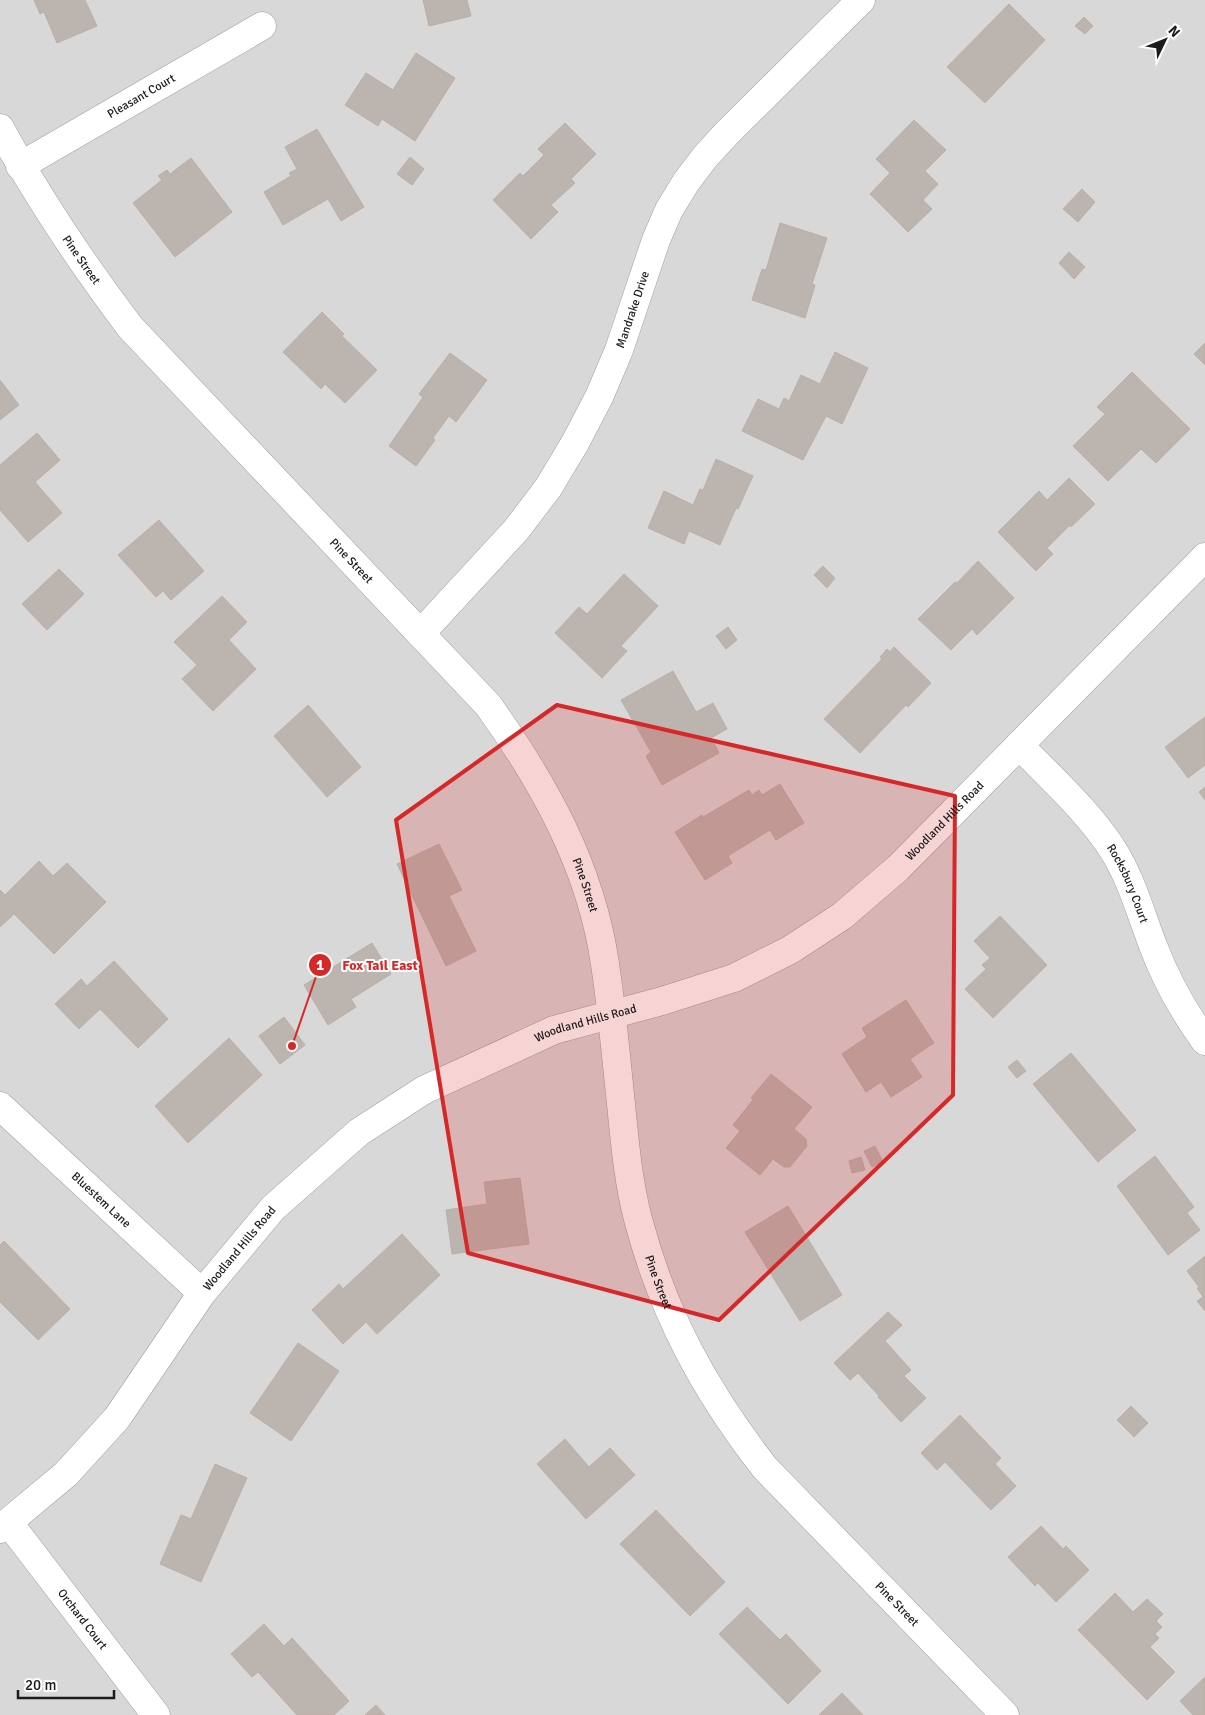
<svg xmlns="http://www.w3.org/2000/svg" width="1205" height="1715" font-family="Signika,sans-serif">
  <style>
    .residential { fill: #d9d8d8 }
    .building { fill: #bcb4ae; stroke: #bcafa5 }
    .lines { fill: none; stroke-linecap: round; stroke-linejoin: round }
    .minor-casing { stroke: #9f9f9f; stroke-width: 29 }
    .tertiary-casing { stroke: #9f9f9f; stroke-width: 29 }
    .minor { stroke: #fff; stroke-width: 28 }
    .tertiary { stroke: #fff; stroke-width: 28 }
    .marked { fill: #d62828; fill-opacity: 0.2; stroke: #d62828; stroke-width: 4; stroke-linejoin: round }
    .labels { text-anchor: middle; stroke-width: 4; stroke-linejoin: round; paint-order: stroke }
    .street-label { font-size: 12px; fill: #1b1b1b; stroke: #fff }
    .leader { fill: none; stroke: #d62828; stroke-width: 2 }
    .callout-dot { fill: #d62828; stroke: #fff; stroke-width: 2 }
    .mark-label { font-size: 15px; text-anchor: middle; font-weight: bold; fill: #fff }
    .callout-label { font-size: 14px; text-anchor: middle; font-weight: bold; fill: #d62828; stroke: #fff; stroke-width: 4; stroke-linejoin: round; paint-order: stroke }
  </style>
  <rect width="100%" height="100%" fill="#ece8e1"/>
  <path class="residential" d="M 0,0 L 1205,0 L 1205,1715 L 0,1715 Z"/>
  <path class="building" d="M 34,0 L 85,0 L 97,26 L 57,43 L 44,12 L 40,14 Z
    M 423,0 L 467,0 L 471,16 L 429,26 Z
    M 1009,4 L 1045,40 L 985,103 L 947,67 Z
    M 1084,17 L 1093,26 L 1085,34 L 1075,26 Z
    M 416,53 L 455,78 L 415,141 L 382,119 L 378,126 L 345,105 L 366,73 L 393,90 Z
    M 914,120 L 946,150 L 925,171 L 938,184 L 923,200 L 932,209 L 908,232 L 870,194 L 890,173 L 876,159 Z
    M 565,123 L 596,154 L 571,179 L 575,183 L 551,205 L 558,212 L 531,239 L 493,200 L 520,173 L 523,176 L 544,155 L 538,149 Z
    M 317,129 L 364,207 L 341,221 L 328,199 L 283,225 L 264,192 L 291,176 L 289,173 L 297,169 L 285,147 Z
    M 410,157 L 424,169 L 412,185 L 397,174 Z
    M 191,158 L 232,212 L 175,257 L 133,203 L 162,180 L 158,176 L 167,170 L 170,174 Z
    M 1082,189 L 1095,202 L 1078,222 L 1063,209 Z
    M 780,223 L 827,238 L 812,284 L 815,285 L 805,318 L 752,300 L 762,269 L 766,270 Z
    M 1069,252 L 1085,267 L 1074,279 L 1059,263 Z
    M 322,312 L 344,334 L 342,336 L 377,370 L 345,403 L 325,384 L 321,389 L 283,352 Z
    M 1205,343 L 1205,365 L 1194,354 Z
    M 835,352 L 868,368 L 842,424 L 826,416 L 803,460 L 742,431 L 758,399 L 779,409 L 784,398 L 789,401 L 801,375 L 820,384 Z
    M 450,353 L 487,380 L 456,422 L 449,416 L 433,438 L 435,440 L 416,466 L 389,446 L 423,397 L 419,394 Z
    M 1132,372 L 1190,429 L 1156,463 L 1141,449 L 1108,481 L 1073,446 L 1105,414 L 1097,407 Z
    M 0,380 L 19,405 L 0,420 Z
    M 37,433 L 60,460 L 35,482 L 62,513 L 28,542 L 0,510 L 0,465 Z
    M 716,459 L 753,476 L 738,509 L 736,508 L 720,545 L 689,531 L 684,544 L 648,528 L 664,491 L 693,505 L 700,489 L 703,490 Z
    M 1069,478 L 1095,504 L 1071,527 L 1070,525 L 1047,548 L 1053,554 L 1036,571 L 998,532 L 1039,491 L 1047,500 Z
    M 159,520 L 204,571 L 171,600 L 163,591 L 156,597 L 118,555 Z
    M 978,561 L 1014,598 L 977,635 L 972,629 L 951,650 L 918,619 L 955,582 L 957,583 Z
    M 823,566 L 835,578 L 827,588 L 814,575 Z
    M 59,569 L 84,594 L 47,630 L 22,604 Z
    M 624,574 L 658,606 L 621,646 L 627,651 L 602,678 L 555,633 L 579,607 L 587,614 Z
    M 222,596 L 247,622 L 229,640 L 256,669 L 213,711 L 182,679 L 197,665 L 174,642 Z
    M 728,627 L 737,640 L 726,649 L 716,636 Z
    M 894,647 L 931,683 L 908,707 L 906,705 L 860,753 L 824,719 L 882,659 L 880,657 L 887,649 L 890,652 Z
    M 673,671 L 696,712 L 713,703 L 727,729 L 711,738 L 719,753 L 662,785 L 646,756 L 651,752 L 621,700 Z
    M 308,705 L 361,767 L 327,797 L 274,736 Z
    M 1205,717 L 1205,765 L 1188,778 L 1165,747 Z
    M 780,784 L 804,823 L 776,840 L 770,830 L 728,856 L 732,863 L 705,880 L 675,832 L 702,815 L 703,817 L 749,790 L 752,795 L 759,790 L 762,795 Z
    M 1205,787 L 1205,800 L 1199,792 Z
    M 439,844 L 462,890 L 449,896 L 476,951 L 446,966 L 397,864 Z
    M 39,861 L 53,876 L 67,863 L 106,902 L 54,954 L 14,914 L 0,927 L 0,890 L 5,895 Z
    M 1000,916 L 1047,965 L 993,1018 L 965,989 L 986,969 L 982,965 L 990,958 L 974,941 Z
    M 372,943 L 391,974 L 351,999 L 356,1007 L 328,1025 L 304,985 Z
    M 114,961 L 168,1019 L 138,1048 L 100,1009 L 79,1029 L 55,1004 L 81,979 L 87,986 Z
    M 906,1000 L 934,1043 L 910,1059 L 922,1077 L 891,1097 L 881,1082 L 866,1092 L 842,1054 L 867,1037 L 862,1028 Z
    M 284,1017 L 305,1045 L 280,1064 L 259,1036 Z
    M 229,1038 L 262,1075 L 188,1143 L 155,1106 Z
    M 1071,1053 L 1136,1130 L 1098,1162 L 1033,1084 Z
    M 1017,1060 L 1026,1071 L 1017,1078 L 1008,1067 Z
    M 771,1074 L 812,1107 L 794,1129 L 806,1139 L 807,1146 L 790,1167 L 784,1167 L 773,1159 L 760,1175 L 726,1148 L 740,1131 L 733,1125 L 753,1100 L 751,1098 Z
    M 875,1146 L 883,1162 L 872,1167 L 864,1151 Z
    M 1155,1156 L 1194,1207 L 1187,1213 L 1200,1230 L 1168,1255 L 1117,1186 Z
    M 861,1157 L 865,1170 L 852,1173 L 849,1161 Z
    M 520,1178 L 529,1244 L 452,1254 L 446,1210 L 487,1204 L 484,1182 Z
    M 788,1206 L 842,1295 L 800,1321 L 745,1232 Z
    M 402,1234 L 440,1275 L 377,1334 L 366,1322 L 343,1344 L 312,1310 L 339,1284 L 343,1289 Z
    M 4,1241 L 70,1309 L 38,1340 L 0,1302 L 0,1245 Z
    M 1205,1256 L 1205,1311 L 1197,1301 L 1203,1297 L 1197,1288 L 1199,1287 L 1187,1271 Z
    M 888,1312 L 902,1325 L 885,1341 L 911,1370 L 904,1376 L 926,1398 L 901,1422 L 878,1397 L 879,1396 L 858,1373 L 850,1380 L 834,1363 Z
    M 298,1343 L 339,1371 L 291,1441 L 250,1413 Z
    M 1131,1406 L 1148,1423 L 1134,1437 L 1117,1420 Z
    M 960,1415 L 1001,1458 L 995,1464 L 1016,1486 L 991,1510 L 945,1462 L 937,1470 L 921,1453 Z
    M 565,1439 L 589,1467 L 610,1448 L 635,1475 L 586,1519 L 537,1464 Z
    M 215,1464 L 247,1478 L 201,1582 L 160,1564 L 181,1515 L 191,1519 Z
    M 656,1510 L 725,1582 L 690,1616 L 620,1544 Z
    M 1041,1526 L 1063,1549 L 1066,1546 L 1089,1570 L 1056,1602 L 1038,1583 L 1035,1586 L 1008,1557 Z
    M 1115,1593 L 1133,1612 L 1147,1599 L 1163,1614 L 1156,1621 L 1162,1627 L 1155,1634 L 1159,1638 L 1150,1647 L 1175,1672 L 1147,1700 L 1078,1630 Z
    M 747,1607 L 780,1640 L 786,1634 L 821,1671 L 788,1704 L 719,1634 Z
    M 264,1624 L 284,1646 L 292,1638 L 349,1701 L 334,1715 L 297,1715 L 258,1672 L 252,1677 L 231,1654 Z
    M 1205,1677 L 1205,1715 L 1193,1715 L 1180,1701 Z
    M 842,1693 L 863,1715 L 819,1715 Z
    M 376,1705 L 385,1715 L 365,1715 Z"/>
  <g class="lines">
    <g class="minor-casing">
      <g id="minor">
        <path id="s1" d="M 20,166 L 262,26"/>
        <path id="s2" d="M 421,633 L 516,530 L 548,488 L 575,443 L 599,397 L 619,350 L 656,240 L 669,210 L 686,182 L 705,157 L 726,134 L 861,0"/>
        <path id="s3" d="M 1019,745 C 1050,777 1089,812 1113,850 C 1132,880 1141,915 1154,948 C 1167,982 1184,1012 1205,1041"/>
        <path id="s4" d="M 0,1106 L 202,1293"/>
        <path id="s5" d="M 9,1523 L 156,1715"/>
        <path id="s6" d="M 0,1529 L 66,1474 L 117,1418 L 202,1293 L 273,1208 L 359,1132 L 424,1090 L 554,1030 L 662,1001 L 734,978 L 790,950 L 842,916 L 898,868 L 1205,557"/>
      </g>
    </g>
    <g class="tertiary-casing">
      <g id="tertiary">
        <path id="s7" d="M 0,128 C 39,200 81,262 130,327 L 488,705 C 544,783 591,867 605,964 C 612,1010 616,1057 621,1104 C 625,1143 628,1181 638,1219 C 663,1314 705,1391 765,1468 L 1005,1715"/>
      </g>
    </g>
    <use href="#minor" class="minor"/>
    <use href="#tertiary" class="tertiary"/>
  </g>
  <path class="marked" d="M 557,705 L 955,796 L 953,1095 L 719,1320 L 468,1253 L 396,820 Z"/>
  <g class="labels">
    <g class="street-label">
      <text dy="4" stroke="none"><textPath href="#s1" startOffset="140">Pleasant Court</textPath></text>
      <text dy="4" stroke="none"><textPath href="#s7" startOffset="155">Pine Street</textPath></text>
      <text dy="4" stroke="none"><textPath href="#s2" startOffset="391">Mandrake Drive</textPath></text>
      <text dy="4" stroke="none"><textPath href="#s7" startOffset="560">Pine Street</textPath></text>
      <text dy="4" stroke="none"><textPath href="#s6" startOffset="1211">Woodland Hills Road</textPath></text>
      <text dy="4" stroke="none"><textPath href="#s3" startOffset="178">Rocksbury Court</textPath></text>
      <text dy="4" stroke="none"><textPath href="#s7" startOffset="964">Pine Street</textPath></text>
      <text dy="4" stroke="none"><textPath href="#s6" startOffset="791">Woodland Hills Road</textPath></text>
      <text dy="4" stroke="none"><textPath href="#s4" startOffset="138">Bluestem Lane</textPath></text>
      <text dy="4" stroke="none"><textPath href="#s6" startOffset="371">Woodland Hills Road</textPath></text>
      <text dy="4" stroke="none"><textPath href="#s7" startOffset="1369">Pine Street</textPath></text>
      <text dy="4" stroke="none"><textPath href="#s7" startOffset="1774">Pine Street</textPath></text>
      <text dy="4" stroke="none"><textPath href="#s5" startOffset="121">Orchard Court</textPath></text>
    </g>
  </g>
  <path class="leader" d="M292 1046L320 965"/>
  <g class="callout-dot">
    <circle cx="292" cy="1046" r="5"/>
    <circle cx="320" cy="965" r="12"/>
  </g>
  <g class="mark-label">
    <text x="320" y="970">1</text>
  </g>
  <g class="callout-label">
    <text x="380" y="970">Fox Tail East</text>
  </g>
  <g transform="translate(1165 40) rotate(47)" stroke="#ffffff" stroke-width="4" paint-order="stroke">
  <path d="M0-4L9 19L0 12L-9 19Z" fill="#1b1b1b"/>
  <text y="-8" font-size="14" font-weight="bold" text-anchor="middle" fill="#1b1b1b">N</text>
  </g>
  <path d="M18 1690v8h96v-8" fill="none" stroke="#1b1b1b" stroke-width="2.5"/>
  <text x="25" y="1690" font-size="15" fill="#1b1b1b" stroke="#ffffff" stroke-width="4" paint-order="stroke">20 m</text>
</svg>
